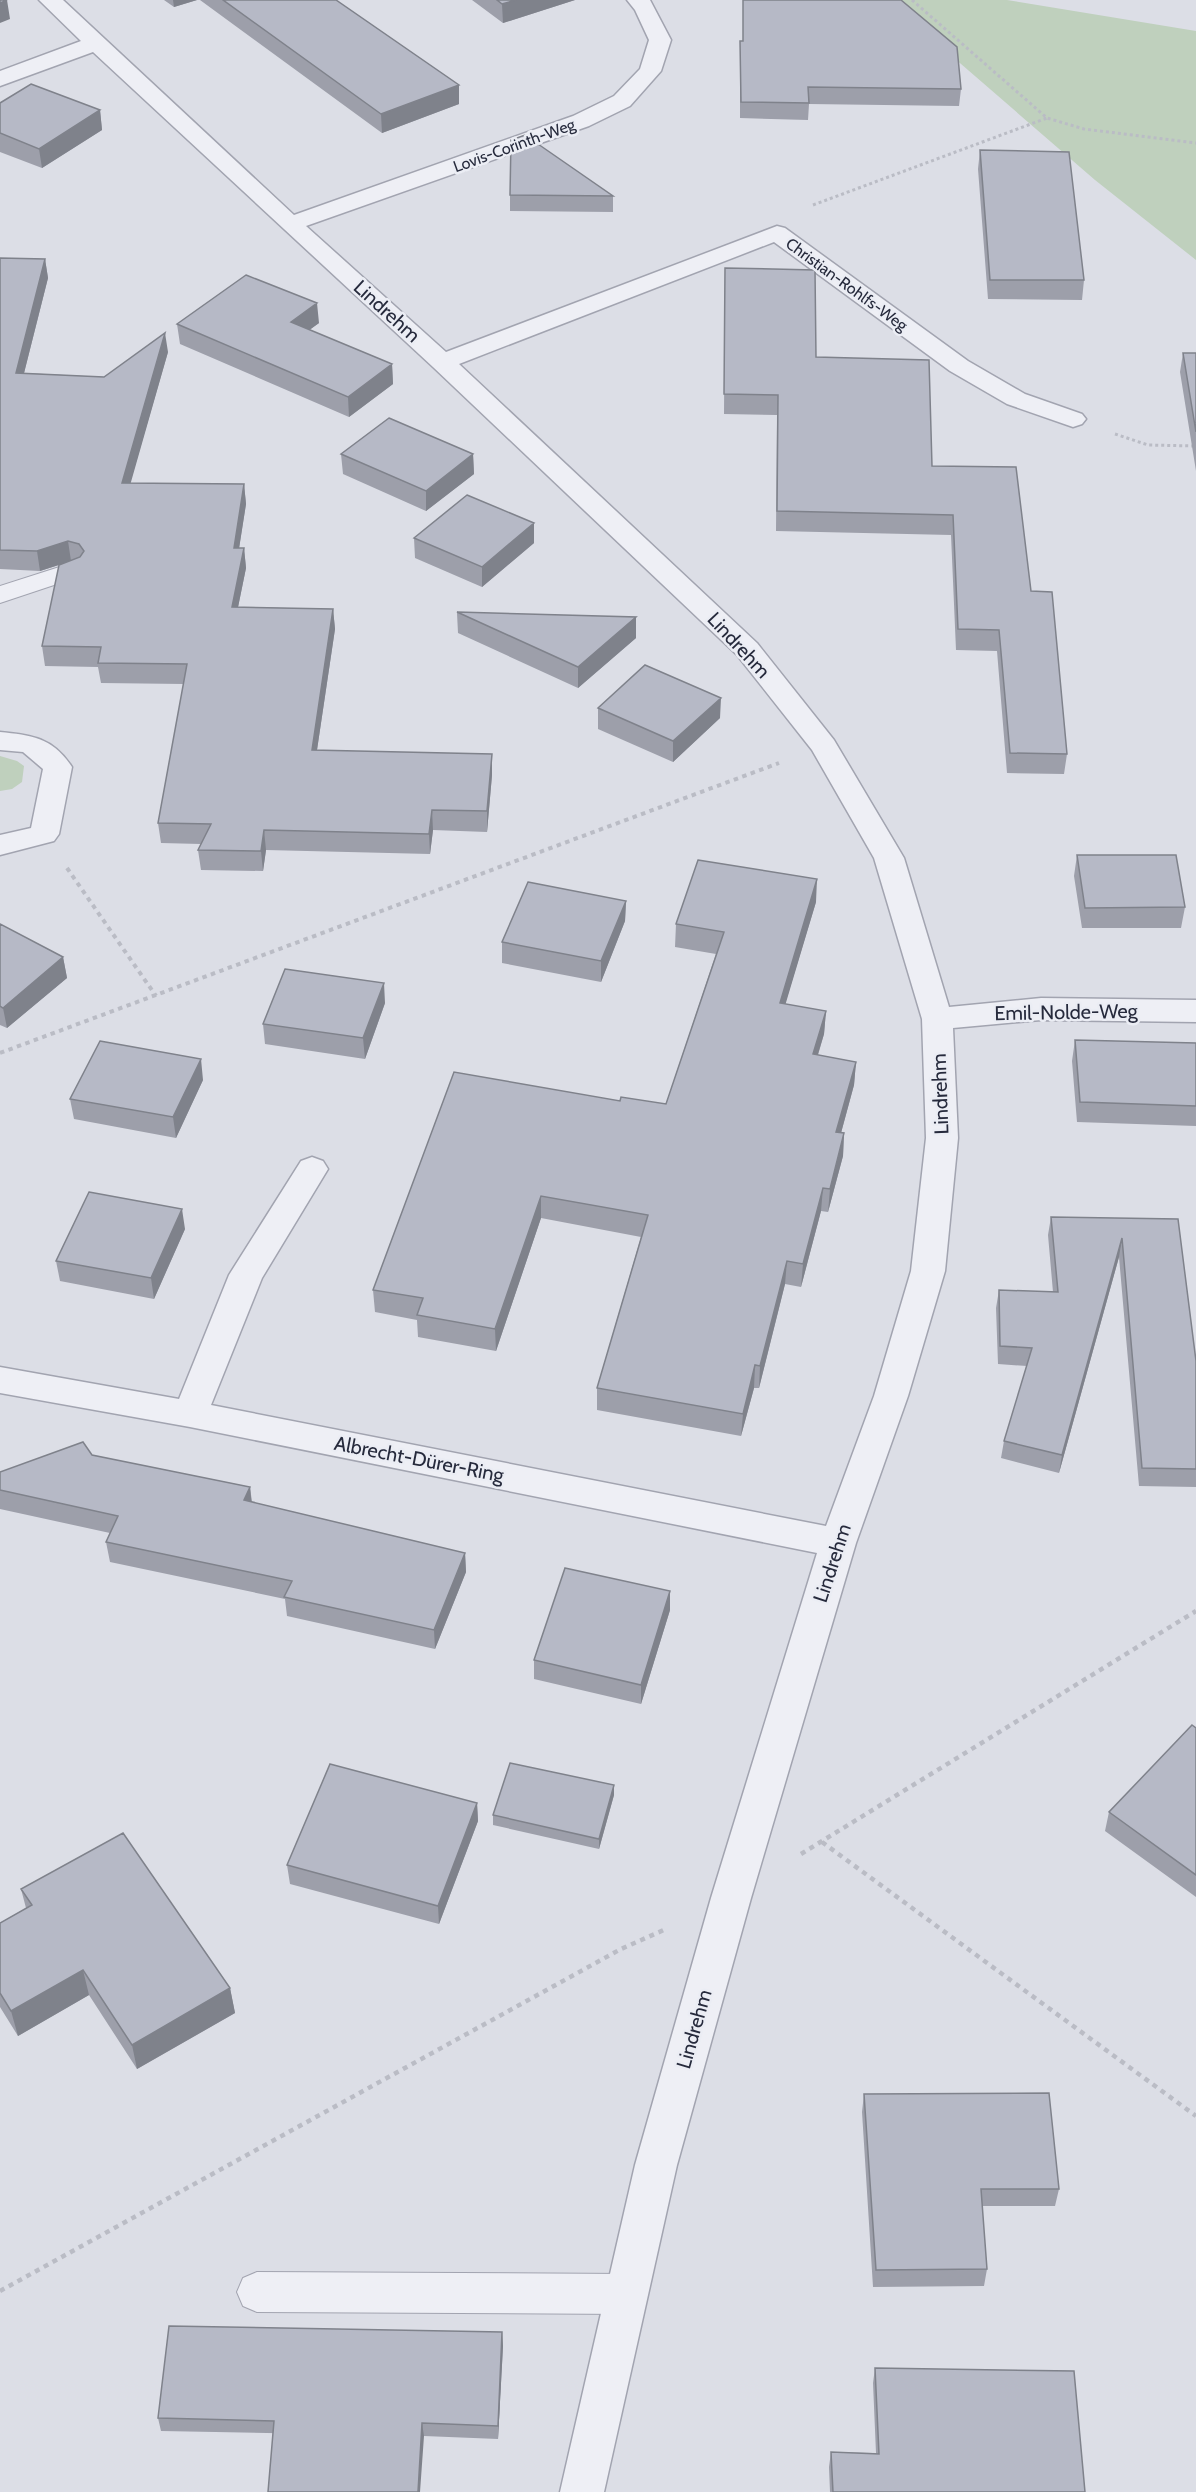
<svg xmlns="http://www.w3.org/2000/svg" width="1196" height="2492" font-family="Cabin,sans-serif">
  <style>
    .green { fill: #bfd0bd }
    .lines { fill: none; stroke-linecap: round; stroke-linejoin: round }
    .lane-casing { stroke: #a2a4b0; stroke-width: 2 }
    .street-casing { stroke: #a2a4b0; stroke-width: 3 }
    .path-far2 { stroke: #babcc5; stroke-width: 3; stroke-dasharray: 3 3; stroke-linecap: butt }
    .path-far1 { stroke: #babcc5; stroke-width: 4; stroke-dasharray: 4.5 4.5; stroke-linecap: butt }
    .path { stroke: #babcc5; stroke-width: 4.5; stroke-dasharray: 5 5; stroke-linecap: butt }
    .lane { fill: #eeeff5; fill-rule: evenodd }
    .street { fill: #eeeff5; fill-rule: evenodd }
    .wall { fill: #9d9faa }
    .shaded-wall { fill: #7f828b }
    .building { fill: #b6b9c6; stroke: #7f828b; stroke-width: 1.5 }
    .labels { text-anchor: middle; stroke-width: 5; stroke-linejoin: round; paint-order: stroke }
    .far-street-label { font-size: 16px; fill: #262a3c; stroke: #ebedf4 }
    .street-label { font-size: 20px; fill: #262a3c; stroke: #ebedf4 }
  </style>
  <rect width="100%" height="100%" fill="#dcdee6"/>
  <path class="green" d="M 887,0 L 1007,0 L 1196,31 L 1196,260 L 1095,180 Z
    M 0,756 L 17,761 L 24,766 L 22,782 L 12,789 L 0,791 Z"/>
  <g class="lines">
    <g class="lane-casing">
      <path id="lane" d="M 72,563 L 81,566 L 85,571 L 81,576 L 0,603 L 0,586 Z
        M 257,2272 L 627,2274 L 641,2280 L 647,2294 L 641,2308 L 627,2314 L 257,2312 L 243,2306 L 237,2292 L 243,2278 Z"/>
    </g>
    <g class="street-casing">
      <path id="street" d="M 39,0 L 63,0 L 294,215 L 573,116 L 614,96 L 640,69 L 649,40 L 635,10 L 627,0 L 650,0 L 671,40 L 661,71 L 630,106 L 589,126 L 306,226 L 446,352 L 777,226 L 785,228 L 968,361 L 1025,394 L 1082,414 L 1086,419 L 1082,424 L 1073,427 L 1007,404 L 950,371 L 774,242 L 459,364 L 757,643 L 834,740 L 904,858 L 949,1007 L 1041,998 L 1196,1000 L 1196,1022 L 1041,1020 L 953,1028 L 958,1138 L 945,1271 L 908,1396 L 856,1543 L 751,1898 L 677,2165 L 604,2492 L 560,2492 L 635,2165 L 711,1898 L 817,1553 L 190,1427 L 0,1393 L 0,1367 L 179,1399 L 229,1275 L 301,1161 L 312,1157 L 323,1161 L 328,1169 L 262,1278 L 211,1405 L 826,1526 L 874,1396 L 911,1271 L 926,1138 L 922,1019 L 874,858 L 812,750 L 737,655 L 433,367 L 93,52 L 0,86 L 0,71 L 81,41 Z
        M 0,732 C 32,735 53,738 72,767 L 59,834 L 54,841 L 0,855 L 0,835 L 31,828 L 43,769 L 23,752 L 0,750 Z"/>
    </g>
    <path class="path-far2" d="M 912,0 L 1047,118 L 1084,129 L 1196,143
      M 813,205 L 1047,118
      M 1115,434 L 1148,445 L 1196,446"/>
    <path class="path-far1" d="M 67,868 L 156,996
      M 0,1053 L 779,763"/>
    <path class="path" d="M 822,1842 L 1196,2116
      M 801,1854 L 1196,1611
      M 0,2291 L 621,1949 L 666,1929"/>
    <use href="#lane" class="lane"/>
    <use href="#street" class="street"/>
  </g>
  <path class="wall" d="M 164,0 L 197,0 L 174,7 Z
    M 200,0 L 336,0 L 459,85 L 459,104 L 382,133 Z
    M 472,0 L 575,0 L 503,23 Z
    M 740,41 L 961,89 L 959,106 L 809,104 L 808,120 L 740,118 Z
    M 0,103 L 100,110 L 102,130 L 42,168 L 0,152 Z
    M 980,150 L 1084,280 L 1082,300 L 988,299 L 978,169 Z
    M 510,195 L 613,196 L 613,212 L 510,211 Z
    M 0,258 L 45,259 L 48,278 L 24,373 L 104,377 L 168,352 L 130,483 L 244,484 L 246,504 L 239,548 L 244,548 L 246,568 L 238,607 L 333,609 L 335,629 L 317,750 L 492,775 L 487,832 L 433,830 L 430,854 L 266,850 L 263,871 L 201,870 L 198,850 L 201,844 L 161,843 L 158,823 L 184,684 L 101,683 L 98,667 L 45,666 L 42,646 L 59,565 L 40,571 L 0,569 Z
    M 725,268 L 816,357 L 932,466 L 1031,591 L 1067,754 L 1064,774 L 1007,773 L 997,651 L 956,650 L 951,535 L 776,531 L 777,415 L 724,414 Z
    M 319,323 L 309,330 L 392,364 L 393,384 L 349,417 L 180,344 L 177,324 Z
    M 1183,353 L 1196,353 L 1196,471 L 1180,372 Z
    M 341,454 L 473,454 L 474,474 L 426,511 L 343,474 Z
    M 414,538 L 534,543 L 482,587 L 415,558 Z
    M 457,613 L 636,617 L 636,638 L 578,688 L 458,633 Z
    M 598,708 L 720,718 L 673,762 L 598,729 Z
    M 1077,855 L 1185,907 L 1181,928 L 1082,928 L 1074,876 Z
    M 626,901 L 625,921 L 601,982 L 502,963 L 502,942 Z
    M 816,902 L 785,1004 L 826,1011 L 824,1034 L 818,1055 L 856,1062 L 854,1085 L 841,1133 L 844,1133 L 843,1156 L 828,1212 L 821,1211 L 801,1287 L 785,1284 L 759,1388 L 754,1388 L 741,1436 L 597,1410 L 597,1388 L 641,1237 L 541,1218 L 496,1351 L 418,1337 L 417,1320 L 375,1312 L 373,1290 L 620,1101 L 666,1104 L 716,954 L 675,947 L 676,924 Z
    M 0,924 L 63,957 L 67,978 L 7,1028 L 0,1025 Z
    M 385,1003 L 365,1059 L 265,1044 L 263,1024 Z
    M 1075,1040 L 1196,1043 L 1196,1126 L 1077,1122 L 1072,1061 Z
    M 203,1080 L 176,1138 L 74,1119 L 70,1099 Z
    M 1051,1217 L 1178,1219 L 1196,1361 L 1196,1487 L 1139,1486 L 1119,1257 L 1059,1473 L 1001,1458 L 1004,1441 L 1027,1366 L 998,1364 L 996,1308 L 999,1290 L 1053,1292 L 1048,1235 Z
    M 185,1229 L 154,1299 L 60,1281 L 56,1261 Z
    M 92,1455 L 250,1487 L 252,1502 L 465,1553 L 466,1572 L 435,1649 L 287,1616 L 285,1599 L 110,1562 L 106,1542 L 110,1533 L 0,1509 L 0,1472 Z
    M 670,1610 L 641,1704 L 534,1679 L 534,1660 Z
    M 1196,1728 L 1196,1897 L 1105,1831 L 1109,1812 Z
    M 614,1785 L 614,1795 L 599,1849 L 493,1825 L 493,1815 Z
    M 477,1803 L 478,1821 L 439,1924 L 290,1884 L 287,1865 Z
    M 21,1889 L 230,1988 L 235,2013 L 137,2069 L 89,1995 L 18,2036 L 0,2007 L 0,1923 L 26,1908 Z
    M 864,2094 L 1059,2189 L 1055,2206 L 982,2206 L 987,2269 L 984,2286 L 873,2287 L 862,2112 Z
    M 502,2332 L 503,2346 L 498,2439 L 424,2436 L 161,2431 L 158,2418 Z
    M 875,2368 L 1085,2492 L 830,2492 L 829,2467 L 831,2452 L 876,2453 L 873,2383 Z"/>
  <path class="shaded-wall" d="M 7,0 L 10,19 L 0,23 L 0,3 Z
    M 173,0 L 197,0 L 174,7 Z
    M 516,0 L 575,0 L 503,23 L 502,4 Z
    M 459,85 L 459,104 L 382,133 L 381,114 Z
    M 100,110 L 102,130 L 42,168 L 39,149 Z
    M 45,259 L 48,278 L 19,393 L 16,373 Z
    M 317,303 L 319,323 L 293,342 L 291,322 Z
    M 165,333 L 168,352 L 125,503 L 122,483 Z
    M 392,364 L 393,384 L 349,417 L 348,397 Z
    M 473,454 L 474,474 L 426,511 L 426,491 Z
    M 244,484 L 246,504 L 236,568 L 234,548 Z
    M 534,523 L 534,543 L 482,587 L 482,567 Z
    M 68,541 L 71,561 L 40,571 L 37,551 Z
    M 244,548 L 246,568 L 234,627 L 232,607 Z
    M 333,609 L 335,629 L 314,770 L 312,750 Z
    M 636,617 L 636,638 L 578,688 L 578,667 Z
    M 721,698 L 720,718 L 673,762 L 673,741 Z
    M 492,754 L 492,775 L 487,832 L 487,811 Z
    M 432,810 L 433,830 L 430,854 L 429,834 Z
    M 264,830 L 266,850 L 263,871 L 261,851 Z
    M 817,879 L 816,902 L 779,1026 L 780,1003 Z
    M 626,901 L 625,921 L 601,982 L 601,961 Z
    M 63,957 L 67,978 L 7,1028 L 3,1008 Z
    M 384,983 L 385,1003 L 365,1059 L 363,1038 Z
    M 826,1011 L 824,1034 L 811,1077 L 813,1054 Z
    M 201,1059 L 203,1080 L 176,1138 L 173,1117 Z
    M 856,1062 L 854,1085 L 835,1155 L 836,1132 Z
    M 844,1133 L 843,1156 L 828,1212 L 830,1189 Z
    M 823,1188 L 821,1211 L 801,1287 L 803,1264 Z
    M 541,1196 L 541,1218 L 496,1351 L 495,1329 Z
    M 182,1209 L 185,1229 L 154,1299 L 151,1278 Z
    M 1122,1238 L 1119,1257 L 1059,1473 L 1062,1455 Z
    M 787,1261 L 785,1284 L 759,1388 L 760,1366 Z
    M 755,1365 L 754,1388 L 741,1436 L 743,1414 Z
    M 250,1487 L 252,1507 L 244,1500 Z
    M 465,1553 L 466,1572 L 435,1649 L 434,1630 Z
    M 670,1591 L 670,1610 L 641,1704 L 641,1685 Z
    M 614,1785 L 614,1795 L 599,1849 L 599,1839 Z
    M 477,1803 L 478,1821 L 439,1924 L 438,1906 Z
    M 83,1970 L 89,1995 L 18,2036 L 11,2011 Z
    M 230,1988 L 235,2013 L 137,2069 L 132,2045 Z
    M 502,2332 L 503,2346 L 498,2439 L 498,2426 Z
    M 422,2423 L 424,2436 L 420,2492 L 418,2492 Z"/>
  <path class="building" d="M 0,0 L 7,0 L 0,3 Z
    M 223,0 L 336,0 L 459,85 L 381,114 Z
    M 497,0 L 516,0 L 502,4 Z
    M 743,0 L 901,0 L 957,47 L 961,89 L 808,87 L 809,103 L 741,102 L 740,41 L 743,41 Z
    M 31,84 L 100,110 L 39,149 L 0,133 L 0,103 Z
    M 525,135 L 613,196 L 510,195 L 511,140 Z
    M 980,150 L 1069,152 L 1084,280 L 990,280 Z
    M 0,258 L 45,259 L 16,373 L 104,377 L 165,333 L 122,483 L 244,484 L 234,548 L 244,548 L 232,607 L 333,609 L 312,750 L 492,754 L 487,811 L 432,810 L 429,834 L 264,830 L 261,851 L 198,850 L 211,824 L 158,823 L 187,664 L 98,663 L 101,647 L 42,646 L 59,565 L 80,557 L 84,551 L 79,544 L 68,541 L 37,551 L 0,550 Z
    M 725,268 L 815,270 L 816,357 L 929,360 L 932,466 L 1016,467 L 1031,591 L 1052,592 L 1067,754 L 1010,753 L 999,630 L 958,629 L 953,515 L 777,511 L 778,395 L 724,394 Z
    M 246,275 L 317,303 L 291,322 L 392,364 L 348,397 L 177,324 Z
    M 1183,353 L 1196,353 L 1196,432 Z
    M 389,418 L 473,454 L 426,491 L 341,454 Z
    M 467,495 L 534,523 L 482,567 L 414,538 Z
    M 457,612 L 636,617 L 578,667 Z
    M 645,665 L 721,698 L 673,741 L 598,708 Z
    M 1077,855 L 1176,855 L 1185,907 L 1085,908 Z
    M 698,860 L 817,879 L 780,1003 L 826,1011 L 813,1054 L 856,1062 L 836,1132 L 844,1133 L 830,1189 L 823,1188 L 803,1264 L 787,1261 L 760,1366 L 755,1365 L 743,1414 L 597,1388 L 648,1215 L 541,1196 L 495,1329 L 417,1315 L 423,1298 L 373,1290 L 454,1072 L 620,1101 L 621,1097 L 666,1104 L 724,932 L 676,924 Z
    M 528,882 L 626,901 L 601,961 L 502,942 Z
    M 0,924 L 63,957 L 3,1008 L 0,1006 Z
    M 285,969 L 384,983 L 363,1038 L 263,1024 Z
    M 1075,1040 L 1196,1043 L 1196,1106 L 1080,1102 Z
    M 100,1041 L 201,1059 L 173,1117 L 70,1099 Z
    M 89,1192 L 182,1209 L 151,1278 L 56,1261 Z
    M 1051,1217 L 1178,1219 L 1196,1361 L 1196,1469 L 1142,1468 L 1122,1238 L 1062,1455 L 1004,1441 L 1032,1348 L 1000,1346 L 999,1290 L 1058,1292 Z
    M 83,1442 L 92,1455 L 250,1487 L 244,1500 L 465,1553 L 434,1630 L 284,1597 L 292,1581 L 106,1542 L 118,1516 L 0,1490 L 0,1472 Z
    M 565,1568 L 670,1591 L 641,1685 L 534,1660 Z
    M 1192,1725 L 1196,1728 L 1196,1875 L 1109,1812 Z
    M 510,1763 L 614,1785 L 599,1839 L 493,1815 Z
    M 330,1764 L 477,1803 L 438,1906 L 287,1865 Z
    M 123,1833 L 230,1988 L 132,2045 L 83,1970 L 11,2011 L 0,1993 L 0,1923 L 32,1905 L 21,1889 Z
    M 1049,2093 L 1059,2189 L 981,2189 L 987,2269 L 876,2270 L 864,2094 Z
    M 169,2326 L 502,2332 L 498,2426 L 422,2423 L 418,2492 L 268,2492 L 274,2421 L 158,2418 Z
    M 875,2368 L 1074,2371 L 1085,2492 L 833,2492 L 831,2452 L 879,2454 Z"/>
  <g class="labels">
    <g class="far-street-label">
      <text transform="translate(514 145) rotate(-20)" y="6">Lovis-Corinth-Weg</text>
      <text transform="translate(847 284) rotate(36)" y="6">Christian-Rohlfs-Weg</text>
    </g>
    <g class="street-label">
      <text transform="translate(387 311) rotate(42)" y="7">Lindrehm</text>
      <text transform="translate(739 645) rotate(47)" y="7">Lindrehm</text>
      <text transform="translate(1066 1012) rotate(-1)" y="7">Emil-Nolde-Weg</text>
      <text transform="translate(940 1094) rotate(-92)" y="7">Lindrehm</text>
      <text transform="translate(419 1459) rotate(11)" y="7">Albrecht-Dürer-Ring</text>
      <text transform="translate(832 1563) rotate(-72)" y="7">Lindrehm</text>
      <text transform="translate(694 2029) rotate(-74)" y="7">Lindrehm</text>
    </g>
  </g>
</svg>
